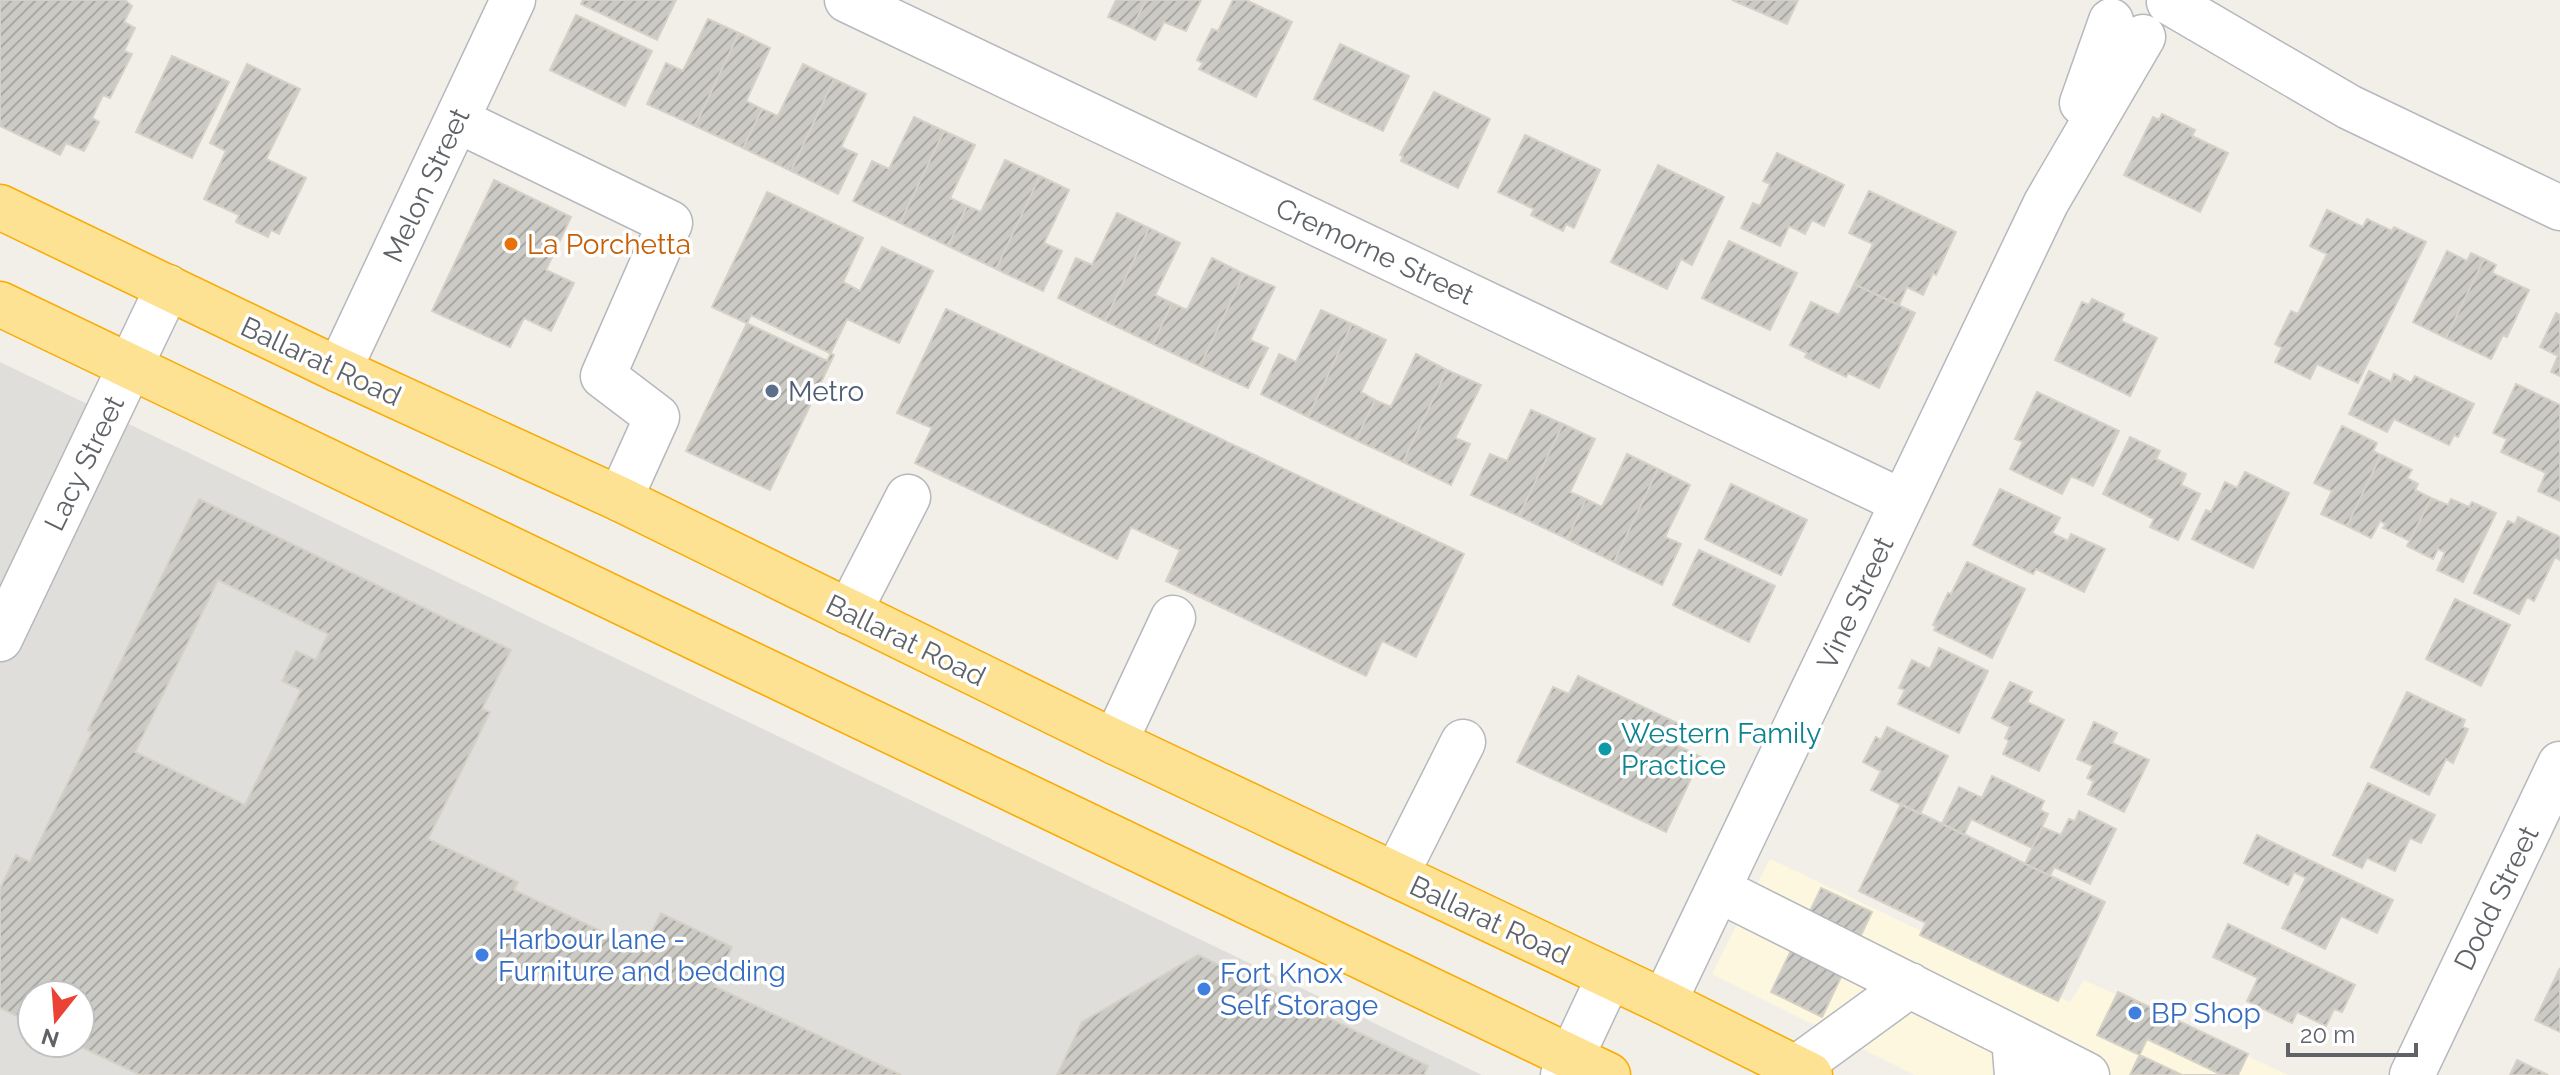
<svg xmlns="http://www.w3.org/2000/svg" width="2560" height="1075" font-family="Raleway,sans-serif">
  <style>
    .commercial { fill: #fef7e0 }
    .industrial { fill: #e0deda; fill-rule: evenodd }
    .building { fill: url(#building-hatch); stroke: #d6d1c6; stroke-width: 2; fill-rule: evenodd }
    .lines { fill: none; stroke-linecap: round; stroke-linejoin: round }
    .minor-casing { stroke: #b5b8bc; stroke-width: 47 }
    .highway-casing { stroke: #f9ab00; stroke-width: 47 }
    .minor { stroke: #fff; stroke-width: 44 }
    .highway { stroke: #fde293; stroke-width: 44 }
    .food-dot { fill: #e8710a; stroke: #fff; stroke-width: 3 }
    .service-dot { fill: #5c6f8a; stroke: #fff; stroke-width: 3 }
    .culture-dot { fill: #0f9aa8; stroke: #fff; stroke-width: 3 }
    .shop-dot { fill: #3f7fe0; stroke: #fff; stroke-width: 3 }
    .labels { text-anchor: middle; stroke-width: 7; stroke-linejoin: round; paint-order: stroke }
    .street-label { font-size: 28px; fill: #5f6368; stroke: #fff }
    .food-label { font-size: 28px; fill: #c56008; stroke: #fff; text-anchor: start }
    .service-label { font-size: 28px; fill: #4e5e75; stroke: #fff; text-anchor: start }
    .culture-label { font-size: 28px; fill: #0d838f; stroke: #fff; text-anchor: start }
    .shop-label { font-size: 28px; fill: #366cbe; stroke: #fff; text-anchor: start }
  </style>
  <defs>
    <pattern id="building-hatch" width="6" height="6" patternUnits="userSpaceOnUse" patternTransform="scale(2)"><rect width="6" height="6" fill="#cccac5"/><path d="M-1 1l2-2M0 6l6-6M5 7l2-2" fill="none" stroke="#a9a8a4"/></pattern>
  </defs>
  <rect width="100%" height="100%" fill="#f1efe8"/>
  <path class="commercial" d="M 1770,859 L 2070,1002 L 2084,980 L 2288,1075 L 1915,1075 L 1712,974 Z"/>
  <path class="industrial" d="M 0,362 L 1482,1075 L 0,1075 ZM 32,995 L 80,995 L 80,1043 L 32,1043 Z"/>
  <path class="building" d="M 0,0 L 125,0 L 132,6 L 124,22 L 135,28 L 124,51 L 132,54 L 110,98 L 103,95 L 92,118 L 99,122 L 84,151 L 66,143 L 60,155 L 0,126 Z
    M 583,0 L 676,0 L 657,40 L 581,4 Z
    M 1116,0 L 1146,0 L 1132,28 L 1108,17 Z
    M 1146,0 L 1201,0 L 1186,31 L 1164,22 L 1155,40 L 1132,28 Z
    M 1233,0 L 1246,0 L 1292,22 L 1256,97 L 1199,69 L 1203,63 L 1197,60 L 1212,29 L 1218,31 Z
    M 1732,0 L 1798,0 L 1787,24 Z
    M 576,15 L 652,51 L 625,106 L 550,70 Z
    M 708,19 L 739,33 L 695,126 L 647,104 L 666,63 L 683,71 Z
    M 739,33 L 770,48 L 746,101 L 762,109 L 743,148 L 695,126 Z
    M 1340,44 L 1409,76 L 1383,131 L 1314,99 Z
    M 172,56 L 229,82 L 192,158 L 136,132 Z
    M 247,64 L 300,89 L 266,159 L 306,178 L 279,234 L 271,230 L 268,237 L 236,222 L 239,215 L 204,199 L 226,151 L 210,143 Z
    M 803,64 L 834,79 L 791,171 L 743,148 L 762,109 L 778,116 Z
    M 834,79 L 866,94 L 841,147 L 857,154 L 838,194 L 791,171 Z
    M 1434,92 L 1490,119 L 1458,188 L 1401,161 L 1403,156 L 1400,155 Z
    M 2162,114 L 2195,130 L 2192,136 L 2228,153 L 2200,212 L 2124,175 L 2153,117 L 2159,120 Z
    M 914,117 L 944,131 L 900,223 L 853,201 L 872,161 L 889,169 Z
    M 944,131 L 975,145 L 950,198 L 967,206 L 948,246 L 900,223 Z
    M 1525,135 L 1600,170 L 1574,228 L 1566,224 L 1563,231 L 1531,215 L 1534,209 L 1498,192 Z
    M 1777,153 L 1844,185 L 1824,226 L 1812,220 L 1805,234 L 1789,226 L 1780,246 L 1741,228 L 1753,203 L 1760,206 L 1770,184 L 1763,181 Z
    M 1005,160 L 1040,176 L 996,269 L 948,246 L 967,206 L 981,212 Z
    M 1658,165 L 1724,197 L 1692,265 L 1681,259 L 1667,289 L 1611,262 Z
    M 1040,176 L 1069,190 L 1044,243 L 1062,251 L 1043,291 L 996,269 Z
    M 494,180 L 571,217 L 546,270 L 574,283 L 551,331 L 524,318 L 510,347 L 432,311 Z
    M 1869,191 L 1956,232 L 1936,275 L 1933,273 L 1923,295 L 1907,287 L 1899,305 L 1854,284 L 1873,244 L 1849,233 Z
    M 767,192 L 863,238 L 843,282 L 860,291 L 882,247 L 933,271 L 899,343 L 847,319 L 827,361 L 712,307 Z
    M 2327,210 L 2363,227 L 2367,219 L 2392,231 L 2394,227 L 2426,242 L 2358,383 L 2317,364 L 2310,379 L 2275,362 L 2282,348 L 2275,344 L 2291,311 L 2298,314 L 2327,254 L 2310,246 Z
    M 1117,213 L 1149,228 L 1105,321 L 1058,298 L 1076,258 L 1092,265 Z
    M 1149,228 L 1180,243 L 1155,295 L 1172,303 L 1153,344 L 1105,321 Z
    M 1729,241 L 1797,273 L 1770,330 L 1702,298 Z
    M 2447,251 L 2467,261 L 2471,253 L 2484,259 L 2446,338 L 2413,322 Z
    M 1212,258 L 1244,274 L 1200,366 L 1153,344 L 1172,303 L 1187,310 Z
    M 2484,259 L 2496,265 L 2492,273 L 2529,290 L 2507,337 L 2503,335 L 2491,359 L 2446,338 Z
    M 1244,274 L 1275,287 L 1250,340 L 1268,348 L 1248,388 L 1200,366 Z
    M 1854,284 L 1915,313 L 1879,388 L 1848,373 L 1846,377 L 1805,357 L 1807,353 L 1790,345 L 1811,302 L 1839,315 Z
    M 2092,299 L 2124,314 L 2121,321 L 2157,338 L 2130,396 L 2055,360 L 2082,302 L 2089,305 Z
    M 946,309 L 1464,554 L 1416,657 L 1382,641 L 1366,676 L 1166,581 L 1180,550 L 1131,527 L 1117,559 L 915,463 L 932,428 L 897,413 Z
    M 1321,310 L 1352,324 L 1308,417 L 1261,394 L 1279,354 L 1296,362 Z
    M 2556,313 L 2560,315 L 2560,376 L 2551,372 L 2558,356 L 2540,347 Z
    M 751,315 L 834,355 L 770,490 L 686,451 Z
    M 1352,324 L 1386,340 L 1361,392 L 1375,400 L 1356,440 L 1308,417 Z
    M 1416,354 L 1447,370 L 1403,462 L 1356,440 L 1375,400 L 1391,407 Z
    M 1447,370 L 1481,385 L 1455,438 L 1470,444 L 1451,485 L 1403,462 Z
    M 2369,371 L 2391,382 L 2394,374 L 2411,383 L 2415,376 L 2474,404 L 2458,437 L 2454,435 L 2449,445 L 2394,419 L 2387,432 L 2349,414 Z
    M 2516,384 L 2560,405 L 2560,501 L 2538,491 L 2546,473 L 2501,452 L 2507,439 L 2493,433 Z
    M 2037,392 L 2119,431 L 2093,486 L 2071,476 L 2062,494 L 2010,469 L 2023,442 L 2015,439 Z
    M 1531,410 L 1563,424 L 1519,516 L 1471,495 L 1490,454 L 1507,461 Z
    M 1563,424 L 1595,439 L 1570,492 L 1586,499 L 1567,539 L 1519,516 Z
    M 2342,426 L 2377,443 L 2373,451 L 2381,455 L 2347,526 L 2321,514 L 2332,491 L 2314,483 Z
    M 2130,437 L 2160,451 L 2156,459 L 2186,474 L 2181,485 L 2200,494 L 2178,540 L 2150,527 L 2154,519 L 2103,494 Z
    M 1627,454 L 1658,469 L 1614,562 L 1567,539 L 1586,499 L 1602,507 Z
    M 2381,455 L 2412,470 L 2407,478 L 2418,484 L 2415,490 L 2431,498 L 2410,541 L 2383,528 L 2386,524 L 2380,521 L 2371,538 L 2347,526 Z
    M 1658,469 L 1690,485 L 1665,537 L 1681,544 L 1662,585 L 1614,562 Z
    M 2245,472 L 2289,493 L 2253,568 L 2192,539 L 2206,510 L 2211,512 L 2225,482 L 2237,488 Z
    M 1731,484 L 1807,520 L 1781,575 L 1705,539 Z
    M 2000,489 L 2060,518 L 2052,533 L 2068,541 L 2071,534 L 2105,549 L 2084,592 L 2036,569 L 2033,574 L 1973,545 Z
    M 2431,498 L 2448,505 L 2451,499 L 2469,507 L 2472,502 L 2496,513 L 2463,582 L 2437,570 L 2445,552 L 2438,549 L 2433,559 L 2407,546 Z
    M 199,499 L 511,650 L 482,709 L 490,712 L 428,839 L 518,882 L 514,890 L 643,951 L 661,913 L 732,947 L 714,986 L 901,1075 L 140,1075 L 73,1043 L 80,1043 L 80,995 L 32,995 L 32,1023 L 0,1008 L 0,889 L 16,855 L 30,862 L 92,732 L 88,730 ZM 218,580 L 328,634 L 316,660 L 296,651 L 282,681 L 301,690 L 245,805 L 135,752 Z
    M 2518,517 L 2560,537 L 2560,560 L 2555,557 L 2534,601 L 2527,597 L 2519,614 L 2474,593 L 2508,521 L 2515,524 Z
    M 1699,550 L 1775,586 L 1749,642 L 1673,605 Z
    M 1967,562 L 2025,589 L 1992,658 L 1934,630 L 1936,626 L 1933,625 L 1948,593 L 1951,594 Z
    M 2455,599 L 2510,625 L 2481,686 L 2426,659 Z
    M 1939,648 L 1988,671 L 1959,733 L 1898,704 L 1905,690 L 1899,688 L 1912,660 L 1930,669 Z
    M 1578,676 L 1679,724 L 1670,742 L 1701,757 L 1666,832 L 1517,762 L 1553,687 L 1569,694 Z
    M 2010,682 L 2032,692 L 2027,702 L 2064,720 L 2039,771 L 2003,754 L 2009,741 L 2005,738 L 2010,727 L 1992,718 Z
    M 2407,692 L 2465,720 L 2462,727 L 2468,729 L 2453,763 L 2446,759 L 2429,795 L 2371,767 Z
    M 2094,722 L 2117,733 L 2112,743 L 2149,760 L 2124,812 L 2088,794 L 2094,781 L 2087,778 L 2093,766 L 2077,759 Z
    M 1887,727 L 1948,756 L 1920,814 L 1871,790 L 1881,771 L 1863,762 L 1876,737 L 1881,740 Z
    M 1992,776 L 2044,801 L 2040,810 L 2048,814 L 2032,848 L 1971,819 L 1964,835 L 1942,824 L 1959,787 L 1982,798 Z
    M 2368,783 L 2435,815 L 2421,843 L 2410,838 L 2395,871 L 2367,858 L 2362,868 L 2333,855 Z
    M 1901,804 L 2105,902 L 2058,1001 L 1920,935 L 1926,923 L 1859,891 Z
    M 2079,811 L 2116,829 L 2090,884 L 2054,867 L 2050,876 L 2025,864 L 2042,827 L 2061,835 L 2069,819 L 2075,821 Z
    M 2257,835 L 2393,900 L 2377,933 L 2341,916 L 2325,949 L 2282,928 L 2306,878 L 2294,872 L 2288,885 L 2244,863 Z
    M 1821,888 L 1872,912 L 1822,1017 L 1771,992 Z
    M 2228,924 L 2355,985 L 2342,1012 L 2334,1009 L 2326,1026 L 2297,1012 L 2292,1023 L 2247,1001 L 2258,978 L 2213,957 Z
    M 1198,955 L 1428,1066 L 1424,1075 L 1057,1075 L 1082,1022 Z
    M 2560,968 L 2560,1032 L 2535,1020 Z
    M 2118,992 L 2248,1054 L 2238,1075 L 2182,1075 L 2097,1035 Z
    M 2147,1039 L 2222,1075 L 2130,1075 Z
    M 2517,1060 L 2548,1075 L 2510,1075 Z"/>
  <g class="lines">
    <g class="minor-casing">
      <path id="minor" d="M 847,0 L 1903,502
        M 2169,2 L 2349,107 L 2560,208
        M 2082,103 L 2111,21
        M 457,120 L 670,223 L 603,376 L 657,417 L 620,499
        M 339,370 L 513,0
        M 849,612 L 908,497
        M 0,639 L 168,287
        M 1115,742 L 1173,618
        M 1396,875 L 1463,742
        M 1719,890 L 2014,1038 L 2017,1075
        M 1664,1002 L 2046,203 L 2143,37
        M 2014,1038 L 2087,1075
        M 1796,1068 L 1910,985
        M 1563,1075 L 1609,977
        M 2412,1075 L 2560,764"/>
    </g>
    <g class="highway-casing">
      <path id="highway" d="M 0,207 L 339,370 L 620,499 L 1115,742 L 1664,1002 L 1810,1075
        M 0,304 L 1608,1075"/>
    </g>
    <use href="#minor" class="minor"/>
    <use href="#highway" class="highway"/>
  </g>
  <circle class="food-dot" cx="511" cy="244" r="8"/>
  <circle class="service-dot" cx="772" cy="391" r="8"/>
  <circle class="culture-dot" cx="1605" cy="749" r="8"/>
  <g class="shop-dot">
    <circle cx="482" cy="955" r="8"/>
    <circle cx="1204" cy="989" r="8"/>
    <circle cx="2135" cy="1013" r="8"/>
  </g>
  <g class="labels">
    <g class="street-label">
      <text transform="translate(426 185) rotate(-65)" y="10">Melon Street</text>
      <text transform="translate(1375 251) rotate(25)" y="10">Cremorne Street</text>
      <text transform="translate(321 361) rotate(25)" y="10">Ballarat Road</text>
      <text transform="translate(84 463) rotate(-64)" y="10">Lacy Street</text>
      <text transform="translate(1855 603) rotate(-65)" y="10">Vine Street</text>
      <text transform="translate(906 640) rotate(26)" y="10">Ballarat Road</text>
      <text transform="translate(2496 898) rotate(-64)" y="10">Dodd Street</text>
      <text transform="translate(1490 920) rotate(25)" y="10">Ballarat Road</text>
    </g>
    <g class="food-label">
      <text x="527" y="254">La Porchetta</text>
    </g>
    <g class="service-label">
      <text x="788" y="401">Metro</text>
    </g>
    <g class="culture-label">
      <text x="1621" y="743">Western Family<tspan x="1621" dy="32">Practice</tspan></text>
    </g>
    <g class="shop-label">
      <text x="498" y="949">Harbour lane -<tspan x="498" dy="32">Furniture and bedding</tspan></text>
      <text x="1220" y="983">Fort Knox<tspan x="1220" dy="32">Self Storage</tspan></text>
      <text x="2151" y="1023">BP Shop</text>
    </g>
  </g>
  <g transform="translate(56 1019) rotate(197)"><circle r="38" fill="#ffffff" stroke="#bfc1c3" stroke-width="2"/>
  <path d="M0-6L14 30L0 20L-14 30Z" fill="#ea4335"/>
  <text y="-12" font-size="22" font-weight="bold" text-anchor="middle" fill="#5f6368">N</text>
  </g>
  <path d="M2288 1043v12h128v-12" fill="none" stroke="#5f6368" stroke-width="4"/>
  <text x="2300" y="1043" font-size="24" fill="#5f6368" stroke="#ffffff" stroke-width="6" paint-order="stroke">20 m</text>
</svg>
